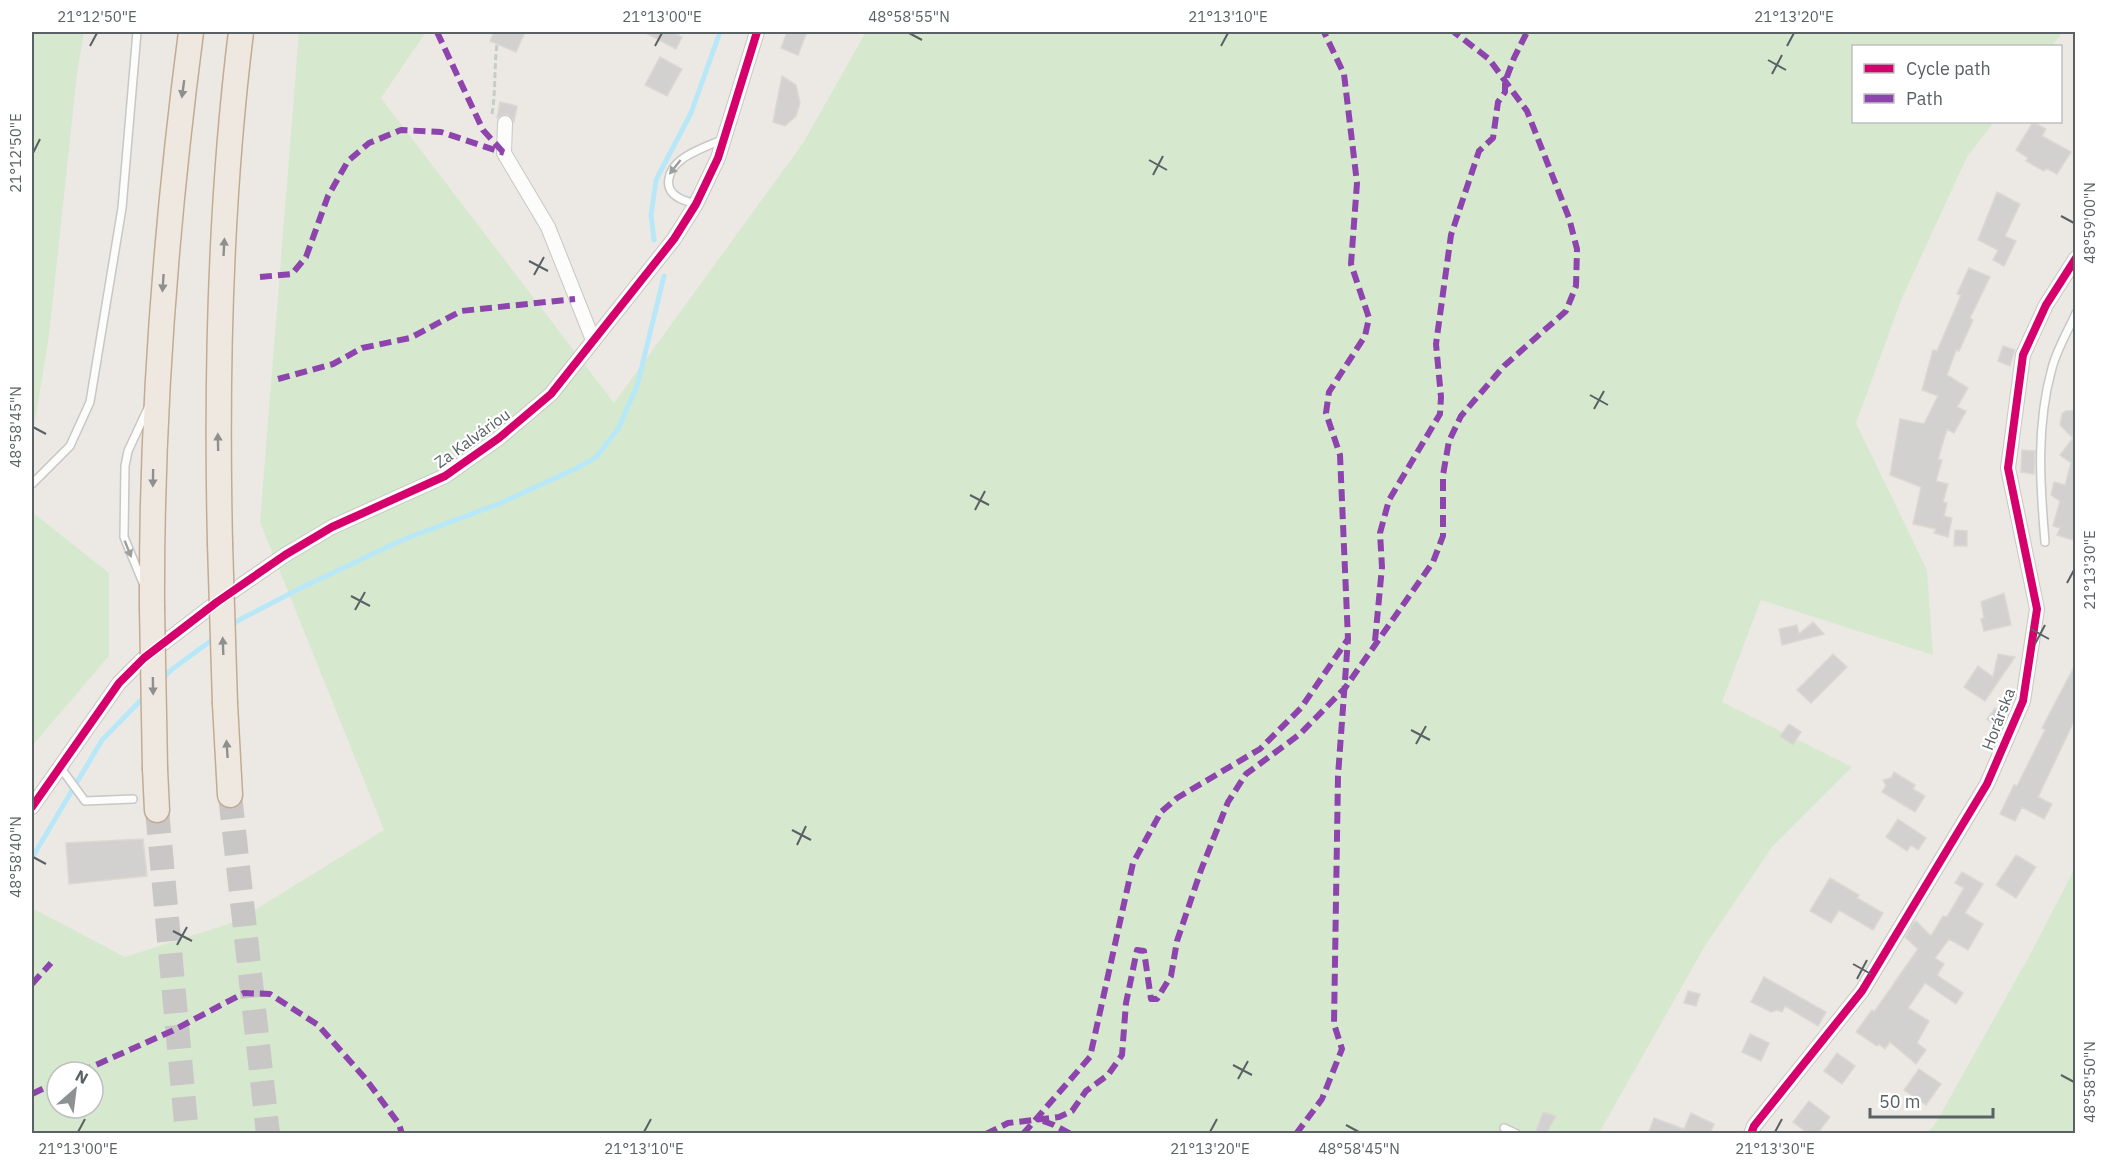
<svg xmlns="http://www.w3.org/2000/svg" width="2107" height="1165" font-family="'IBM Plex Sans',sans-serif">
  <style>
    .green { fill: #d6e9ce; fill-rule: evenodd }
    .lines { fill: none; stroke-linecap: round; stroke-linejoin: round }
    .stream { stroke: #b8e8f7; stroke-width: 5 }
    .building { fill: #d3d1cf; stroke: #dbd8d4; stroke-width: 1.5 }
    .motorway-tunnel { stroke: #c8c7c5; stroke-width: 24; stroke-dasharray: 24 12; stroke-linecap: butt }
    .service-casing { stroke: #c7c7c6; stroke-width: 10 }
    .minor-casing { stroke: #c7c7c6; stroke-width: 16 }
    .motorway-casing { stroke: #c3ab92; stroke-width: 27 }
    .path { stroke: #c6cdc7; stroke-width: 3; stroke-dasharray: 6 3; stroke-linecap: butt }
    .service { stroke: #fcfcfb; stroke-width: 7 }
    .minor { stroke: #fcfcfb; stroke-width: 14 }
    .motorway { stroke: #efe8e0; stroke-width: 24 }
    .motorway-bridge-casing { stroke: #c3ab92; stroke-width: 27; stroke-linecap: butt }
    .motorway-bridge { stroke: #efe8e0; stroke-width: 24 }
    .quiet { stroke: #8e44ad; stroke-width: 6; stroke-dasharray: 12 6; stroke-linecap: butt }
    .cycleway-casing { stroke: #fff; stroke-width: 11 }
    .cycleway { stroke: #d6006c; stroke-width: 8 }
    .oneway { fill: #8e908f }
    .oneway2 { fill: #9b9fa0 }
    .ticks { fill: none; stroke: #5a6164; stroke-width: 2 }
    .labels { text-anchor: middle; stroke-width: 4.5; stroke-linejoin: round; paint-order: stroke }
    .street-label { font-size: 16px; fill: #5a6164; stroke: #fff }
    .neatline { fill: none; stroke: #5a6164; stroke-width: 2 }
    .ticks-label { font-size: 15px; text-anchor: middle; fill: #5a6164 }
  </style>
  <rect width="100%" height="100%" fill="#ece9e5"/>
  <path class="green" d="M 32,32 L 84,32 L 77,74 L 49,336 L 32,439 Z
    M 299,32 L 426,32 L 381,98 L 614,403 L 803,143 L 866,32 L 2063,32 L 2052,46 L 1854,46 L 1854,122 L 1994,122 L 1967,157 L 1902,298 L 1856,423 L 1927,570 L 1933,655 L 1761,600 L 1722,702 L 1852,767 L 1772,847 L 1705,946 L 1599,1133 L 32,1133 L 32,908 L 125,957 L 237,921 L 384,830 L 260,522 ZM 57,1072 L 93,1072 L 93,1108 L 57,1108 Z
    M 32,512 L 109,573 L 109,656 L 32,746 Z
    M 2075,868 L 2075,1133 L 1925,1133 L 1934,1126 L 2032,951 Z"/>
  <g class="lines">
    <path class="stream" d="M 654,240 L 651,215 L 656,180 L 691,113 L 720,32
      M 229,628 L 239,620 L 303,587 L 402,540 L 501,503 L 579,467 L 596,457 L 618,429 L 637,386 L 664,276
      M 162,679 L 171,670 L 216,637
      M 32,858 L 102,740 L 145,696"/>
  </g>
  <path class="building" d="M 494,32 L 525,32 L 516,52 L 490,41 Z
    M 644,32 L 673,32 L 682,37 L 676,49 Z
    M 787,32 L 807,32 L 798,55 L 781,48 Z
    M 660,57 L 682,69 L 667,96 L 645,85 Z
    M 782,76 L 796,85 L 800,103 L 796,116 L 785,126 L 773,122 Z
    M 500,102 L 517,106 L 514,122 L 510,116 L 506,114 L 497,118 Z
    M 2033,122 L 2046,129 L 2042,136 L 2071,152 L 2057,174 L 2046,168 L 2044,171 L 2026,161 L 2028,158 L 2016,150 Z
    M 1997,192 L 2020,204 L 2005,236 L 2016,241 L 2004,266 L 1993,260 L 1998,250 L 1978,240 Z
    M 1969,268 L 1990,277 L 1970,318 L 1973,320 L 1959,351 L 1956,350 L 1947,375 L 1968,388 L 1957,407 L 1966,411 L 1954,433 L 1947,429 L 1938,459 L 1942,460 L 1936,481 L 1948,484 L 1943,502 L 1947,503 L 1944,516 L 1952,518 L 1948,537 L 1934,533 L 1936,529 L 1913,524 L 1921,487 L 1890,475 L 1900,419 L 1924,424 L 1938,396 L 1922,390 L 1933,350 L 1937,351 L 1961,295 L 1957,294 Z
    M 2003,346 L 2015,350 L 2010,366 L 1998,361 Z
    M 2076,410 L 2076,541 L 2057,535 L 2060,528 L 2053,526 L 2060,501 L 2051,495 L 2054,482 L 2065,485 L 2071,463 L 2060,455 L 2073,438 L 2060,425 L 2062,414 L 2066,411 Z
    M 2022,450 L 2035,451 L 2034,474 L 2021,472 Z
    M 1955,530 L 1967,531 L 1967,546 L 1954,546 Z
    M 2004,593 L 2011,625 L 1984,631 L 1981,619 L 1984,618 L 1981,602 Z
    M 1813,622 L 1824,634 L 1782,645 L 1779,629 L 1797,625 L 1799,634 Z
    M 1833,654 L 1847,667 L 1811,703 L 1797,690 Z
    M 1998,654 L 2015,657 L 1985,701 L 1964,687 L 1978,666 L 1993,677 Z
    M 2076,663 L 2076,717 L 2038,797 L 2052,804 L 2044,819 L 2022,807 L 2015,821 L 2000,814 L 2014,785 L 2017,786 L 2045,730 L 2042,728 Z
    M 1995,708 L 2006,717 L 2000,729 L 1987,719 Z
    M 1789,724 L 1801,732 L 1793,745 L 1780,736 Z
    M 1894,772 L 1915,785 L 1913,789 L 1925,796 L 1915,812 L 1882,792 L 1886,786 L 1883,780 L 1891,778 Z
    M 1898,819 L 1926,838 L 1918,850 L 1911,845 L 1907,851 L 1886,837 Z
    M 143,839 L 147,876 L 69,884 L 66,843 Z
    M 2016,855 L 2036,867 L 2016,898 L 1996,885 Z
    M 1962,872 L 1983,884 L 1965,913 L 1983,924 L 1968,950 L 1949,939 L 1935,958 L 1944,964 L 1937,975 L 1963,993 L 1956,1004 L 1925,983 L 1908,1008 L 1929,1021 L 1917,1043 L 1926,1050 L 1916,1064 L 1890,1042 L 1885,1049 L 1879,1044 L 1877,1046 L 1856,1032 L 1872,1010 L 1874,1012 L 1918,949 L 1905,937 L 1913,924 L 1916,921 L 1931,936 L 1943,916 L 1947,917 L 1964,888 L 1955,883 Z
    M 1830,878 L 1859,895 L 1857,898 L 1883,913 L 1873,930 L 1839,910 L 1831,923 L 1810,911 Z
    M 1764,977 L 1826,1012 L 1818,1026 L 1785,1006 L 1782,1012 L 1777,1010 L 1771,1012 L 1751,1002 Z
    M 1688,991 L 1700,994 L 1696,1006 L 1684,1003 Z
    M 1750,1034 L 1769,1043 L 1761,1061 L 1742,1052 Z
    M 1837,1053 L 1855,1066 L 1842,1084 L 1824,1071 Z
    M 1919,1069 L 1941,1084 L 1926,1105 L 1904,1090 Z
    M 1809,1101 L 1830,1117 L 1817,1134 L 1809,1134 L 1793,1122 Z
    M 1543,1112 L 1556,1116 L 1546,1134 L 1535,1134 Z
    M 1691,1113 L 1714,1124 L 1710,1134 L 1648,1134 L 1654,1118 L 1684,1129 Z"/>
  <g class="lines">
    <path class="motorway-tunnel" d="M 230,795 L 268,1134
      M 157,810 L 187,1134"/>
    <g class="service-casing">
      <path id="service" d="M 696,204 C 691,202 684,201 679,198 C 662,189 668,170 681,160 C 692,151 710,145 724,139
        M 32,484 L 70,446 L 90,402 L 122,208 L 137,32
        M 2045,542 C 2040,484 2036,425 2052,368 C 2057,349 2068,331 2076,313
        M 143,583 L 124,537 L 125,466 L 128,451 L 148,408
        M 60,767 L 85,801 L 133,799
        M 1504,1128 L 1517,1134"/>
    </g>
    <g class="minor-casing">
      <path id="minor" d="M 505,123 L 504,153 L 548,227 L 593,340
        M 32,807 L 119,683 L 144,658 L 217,602 L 285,555 L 332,527 L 445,476 L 499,438 L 551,394 L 674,239 L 696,204 L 718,158 L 757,32
        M 1751,1134 L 1754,1126 L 1862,991 L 1987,784 L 2023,701 L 2037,609 L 2008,468 L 2023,355 L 2046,305 L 2076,258"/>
    </g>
    <g class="motorway-casing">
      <path id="motorway" d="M 220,543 C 216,372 220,201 241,32
        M 152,607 C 151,414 166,223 191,32
        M 225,704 L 230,795
        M 155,769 L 157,810"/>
    </g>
    <path class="path" d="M 492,114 C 496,90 494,67 497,44"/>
    <use href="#service" class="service"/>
    <use href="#minor" class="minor"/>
    <use href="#motorway" class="motorway"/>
    <g class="motorway-bridge-casing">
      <path id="motorway-bridge" d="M 220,543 L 225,704
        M 152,607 L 155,769"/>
    </g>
    <use href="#motorway-bridge" class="motorway-bridge"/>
    <path class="quiet" d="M 437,32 L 483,130 L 503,152
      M 260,277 L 292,274 L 306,257 L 328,196 L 348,161 L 369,143 L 401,130 L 441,132 L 504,153
      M 278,379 L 333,364 L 362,348 L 410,338 L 461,311 L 575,299
      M 1375,641 L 1382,567 L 1380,533 L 1389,500 L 1440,414 L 1441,397 L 1436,344 L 1451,235 L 1479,151 L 1493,138 L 1498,102 L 1505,92 L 1505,82 L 1514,58 L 1527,32
      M 32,984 L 51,963
      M 80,1072 L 172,1031 L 244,993 L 270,994 L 318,1025 L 365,1078 L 399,1124 L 402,1134
      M 32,1094 L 57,1082
      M 1043,1121 L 1054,1125 L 1071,1134
      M 986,1134 L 1008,1123 L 1059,1117 L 1072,1111 L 1086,1091 L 1108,1075 L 1122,1055 L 1126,1003 L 1137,950 L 1144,951 L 1151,999 L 1157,999 L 1171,976 L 1177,941 L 1201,870 L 1228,802 L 1246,774 L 1300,734 L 1345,688 L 1433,562 L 1443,536 L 1443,475 L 1449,441 L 1461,416 L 1504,366 L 1566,311 L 1576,286 L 1577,249 L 1569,218 L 1527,111 L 1489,59 L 1454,32
      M 1023,1134 L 1090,1057 L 1133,863 L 1161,812 L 1177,798 L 1260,749 L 1301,708 L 1348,639 L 1340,455 L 1326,413 L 1329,392 L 1365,336 L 1369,318 L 1351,264 L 1357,183 L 1344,74 L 1324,32
      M 1296,1134 L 1322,1099 L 1342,1049 L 1334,1024 L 1338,776 L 1348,639"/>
    <g class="cycleway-casing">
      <path id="cycleway" d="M 32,807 L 119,683 L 144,658 L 217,602 L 285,555 L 332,527 L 445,476 L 499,438 L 551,394 L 674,239 L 696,204 L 718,158 L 757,32
        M 1751,1134 L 1754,1126 L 1862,991 L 1987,784 L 2023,701 L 2037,609 L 2008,468 L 2023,355 L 2046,305 L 2076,258"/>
    </g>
    <use href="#cycleway" class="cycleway"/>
  </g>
  <defs><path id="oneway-solid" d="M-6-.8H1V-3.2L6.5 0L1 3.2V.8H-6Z" transform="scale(1.5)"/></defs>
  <g class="oneway">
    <use href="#oneway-solid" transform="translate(183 89) rotate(98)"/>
    <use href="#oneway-solid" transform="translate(224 247) rotate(-87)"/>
    <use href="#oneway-solid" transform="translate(163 283) rotate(94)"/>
    <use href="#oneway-solid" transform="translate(218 442) rotate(-91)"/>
    <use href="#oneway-solid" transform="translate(153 478) rotate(91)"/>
    <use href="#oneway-solid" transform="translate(223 646) rotate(-92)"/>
    <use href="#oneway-solid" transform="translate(153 686) rotate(89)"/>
    <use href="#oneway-solid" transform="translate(227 749) rotate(-94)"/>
  </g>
  <g class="oneway2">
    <use href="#oneway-solid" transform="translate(675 167) rotate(128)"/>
    <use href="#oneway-solid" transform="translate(128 549) rotate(68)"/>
  </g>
  <path class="ticks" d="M 909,33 L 922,40M 90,46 L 97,33M 655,46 L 662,33M 1221,46 L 1228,33M 1787,46 L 1794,33M 1768,60 L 1786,70M 1772,74 L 1782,55M 33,153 L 40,139M 1149,160 L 1167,170M 1153,175 L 1163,156M 2061,216 L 2074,223M 529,261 L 548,271M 534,275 L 544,257M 1590,395 L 1608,405M 1594,409 L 1604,391M 33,427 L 46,434M 970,495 L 989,505M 975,510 L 985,491M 2067,583 L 2074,570M 351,596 L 370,606M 355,610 L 365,592M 2031,629 L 2049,639M 2035,644 L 2045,625M 1411,730 L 1430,740M 1416,744 L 1426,726M 792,830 L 811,840M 797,845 L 806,826M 33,857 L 46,864M 173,931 L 192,941M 177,945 L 187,927M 1853,964 L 1871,974M 1857,979 L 1867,960M 1233,1065 L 1252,1075M 2061,1075 L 2074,1082M 1238,1079 L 1248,1061M 1346,1125 L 1359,1132M 78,1132 L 85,1119M 644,1132 L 651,1119M 1210,1132 L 1217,1119M 1775,1132 L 1782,1119"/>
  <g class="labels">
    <g class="street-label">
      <text transform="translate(472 438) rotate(-36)" y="6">Za Kalváriou</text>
      <text transform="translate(1998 719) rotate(-69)" y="6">Horárska</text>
    </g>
  </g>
  <rect width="2107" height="1165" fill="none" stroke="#ffffff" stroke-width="66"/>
  <rect x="1852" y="45" width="210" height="78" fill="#ffffff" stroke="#bdc0c1" stroke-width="1.5"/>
  <rect x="1864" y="64" width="30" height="9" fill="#d6006c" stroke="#bdc0c1" stroke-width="1.5"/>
  <text x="1906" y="75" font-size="18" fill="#5a6164">Cycle path</text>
  <rect x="1864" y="94" width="30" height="9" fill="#8e44ad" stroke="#bdc0c1" stroke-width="1.5"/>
  <text x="1906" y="105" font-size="18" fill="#5a6164">Path</text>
  <g transform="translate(75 1090) rotate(28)"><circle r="28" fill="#ffffff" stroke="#bdc0c1" stroke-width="1.5"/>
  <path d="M0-4.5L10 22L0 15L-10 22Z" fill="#8d9191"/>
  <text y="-9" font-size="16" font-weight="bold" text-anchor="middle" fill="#5a6164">N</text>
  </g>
  <path d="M1870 1108v9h123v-9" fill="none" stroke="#5a6164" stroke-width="3"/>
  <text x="1879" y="1108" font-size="18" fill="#5a6164" stroke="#ffffff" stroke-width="4.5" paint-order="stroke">50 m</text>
  <rect x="33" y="33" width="2041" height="1099" class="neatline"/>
  <g class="ticks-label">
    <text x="97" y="22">21°12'50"E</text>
    <text x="662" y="22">21°13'00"E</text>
    <text x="909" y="22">48°58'55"N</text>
    <text x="1228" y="22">21°13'10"E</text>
    <text x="1794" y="22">21°13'20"E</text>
    <text transform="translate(16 153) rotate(-90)" y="5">21°12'50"E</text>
    <text transform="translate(2090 223) rotate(-90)" y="5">48°59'00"N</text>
    <text transform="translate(16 427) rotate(-90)" y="5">48°58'45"N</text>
    <text transform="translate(2090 570) rotate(-90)" y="5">21°13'30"E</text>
    <text transform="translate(16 857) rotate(-90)" y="5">48°58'40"N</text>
    <text transform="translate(2090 1082) rotate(-90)" y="5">48°58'50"N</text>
    <text x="78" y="1154">21°13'00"E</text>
    <text x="644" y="1154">21°13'10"E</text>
    <text x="1210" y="1154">21°13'20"E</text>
    <text x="1359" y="1154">48°58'45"N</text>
    <text x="1775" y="1154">21°13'30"E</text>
  </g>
</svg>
